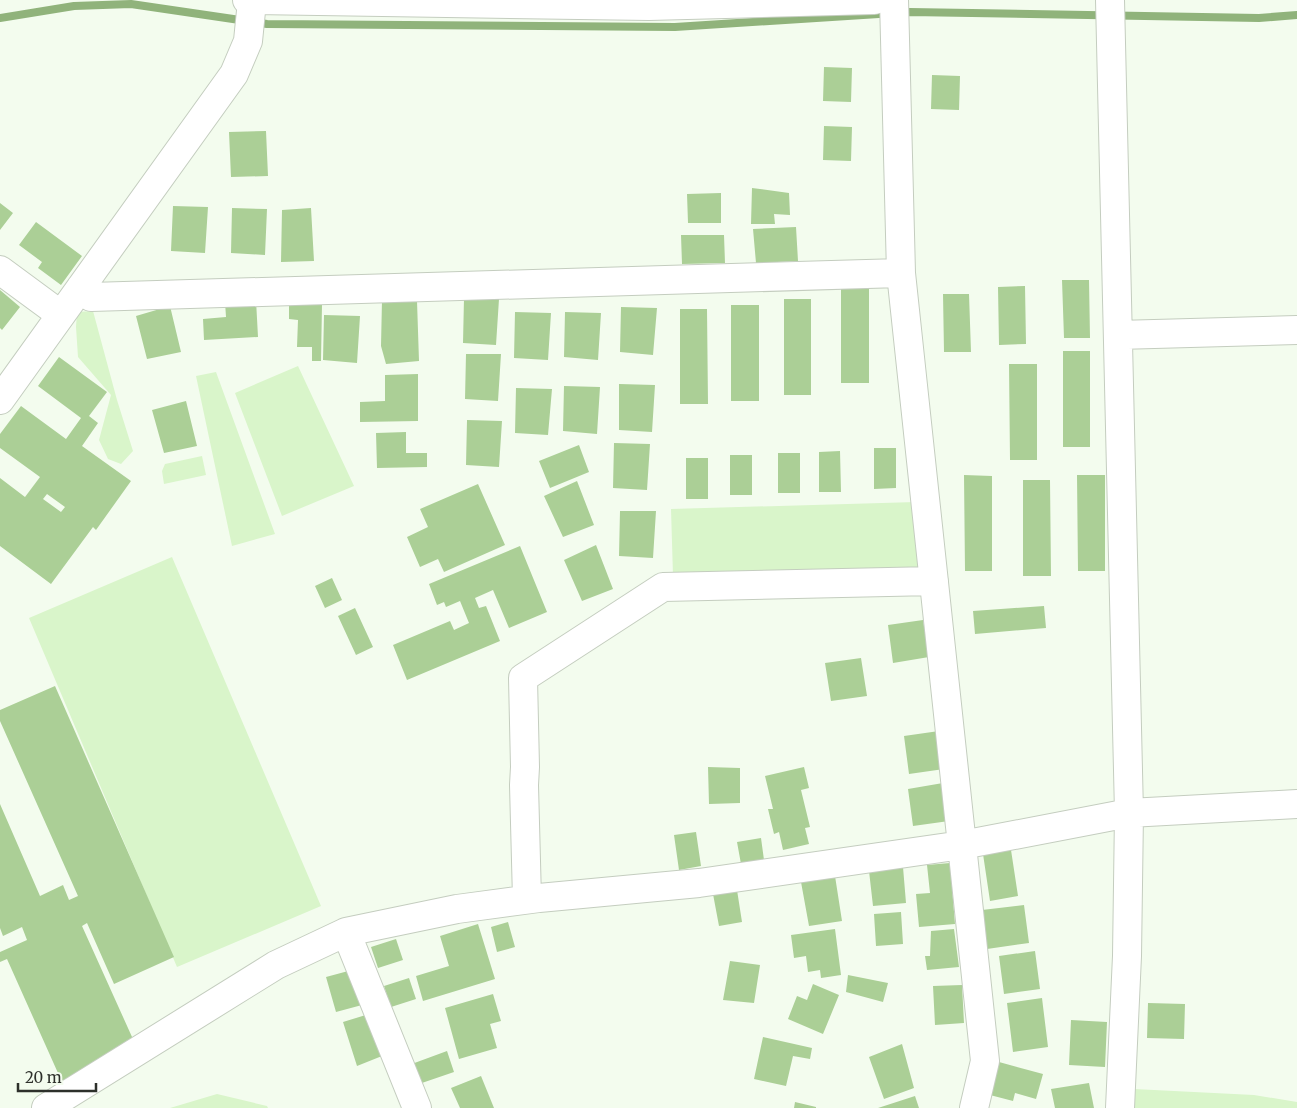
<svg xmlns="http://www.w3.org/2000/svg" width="1297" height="1108" font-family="Merriweather,serif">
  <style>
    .green { fill: #d9f5ca }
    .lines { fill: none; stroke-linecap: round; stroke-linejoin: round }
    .stream { stroke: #90b37b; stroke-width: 8 }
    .building { fill: #abcf96; fill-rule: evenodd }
    .minor-casing { stroke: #c4cdbf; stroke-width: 30 }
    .minor { stroke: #fff; stroke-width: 28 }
  </style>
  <rect width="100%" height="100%" fill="#f3fcee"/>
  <path class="green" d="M 93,311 L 117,400 L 133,451 L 121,464 L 108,459 L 99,440 L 111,395 L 78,357 L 76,327 L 77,312 Z
    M 298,366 L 354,486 L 282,516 L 235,393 Z
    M 216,372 L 275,534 L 232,546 L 196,376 Z
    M 202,456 L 206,475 L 164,484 L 162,471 L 165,464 Z
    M 916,502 L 922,569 L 673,576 L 671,509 Z
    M 172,557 L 321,906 L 177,967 L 29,618 Z
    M 1134,1089 L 1254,1095 L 1297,1102 L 1297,1108 L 1131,1108 Z
    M 217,1094 L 267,1106 L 268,1108 L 170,1108 Z"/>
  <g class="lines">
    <path class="stream" d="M 0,18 L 74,6 L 131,4 L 267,24 L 675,27 L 910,12 L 1259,18 L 1297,15"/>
  </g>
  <path class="building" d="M 824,67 L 852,68 L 851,102 L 823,101 Z
    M 932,75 L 960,76 L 959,110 L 931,109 Z
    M 824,126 L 852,127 L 851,161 L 823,160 Z
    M 266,131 L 268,176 L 231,177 L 229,132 Z
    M 752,188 L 789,193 L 790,215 L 774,214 L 775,224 L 751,224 Z
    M 721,193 L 721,223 L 688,223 L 687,194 Z
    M 0,203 L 13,213 L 0,230 Z
    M 173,206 L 208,207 L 205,253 L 171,251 Z
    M 232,208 L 267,209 L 265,255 L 231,253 Z
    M 311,208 L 314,261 L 281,262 L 282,210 Z
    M 36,222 L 82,256 L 61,285 L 38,268 L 42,262 L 19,245 Z
    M 796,227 L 798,261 L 756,263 L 753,229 Z
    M 681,235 L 724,235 L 725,263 L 682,264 Z
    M 1062,280 L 1089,280 L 1090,338 L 1064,338 Z
    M 1025,286 L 1026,344 L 999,345 L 998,287 Z
    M 841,287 L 869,287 L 869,383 L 841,383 Z
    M 0,290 L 20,307 L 2,330 L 0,328 Z
    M 943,294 L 969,294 L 971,352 L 944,352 Z
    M 464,298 L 499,299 L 496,345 L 463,343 Z
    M 784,299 L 811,299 L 811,395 L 784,395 Z
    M 256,300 L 258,337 L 204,340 L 203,319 L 226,317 L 225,302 Z
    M 382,300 L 417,301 L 419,361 L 386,364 L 381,346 Z
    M 289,303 L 322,304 L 321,361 L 312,361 L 312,347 L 297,347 L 298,320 L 289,319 Z
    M 731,305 L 759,305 L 759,401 L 731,401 Z
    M 170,306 L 181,352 L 147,359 L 136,316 Z
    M 621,307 L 657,308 L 653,355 L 620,352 Z
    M 680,309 L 707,309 L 708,404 L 680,404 Z
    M 515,312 L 551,313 L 548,360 L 514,358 Z
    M 565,312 L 601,313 L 598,360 L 564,357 Z
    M 324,315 L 360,316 L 357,363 L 323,360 Z
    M 1063,351 L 1090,351 L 1090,447 L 1063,447 Z
    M 466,354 L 501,354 L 498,401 L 465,399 Z
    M 59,357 L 107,392 L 89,416 L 98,423 L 82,446 L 131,481 L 96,530 L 93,527 L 51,584 L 0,546 L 0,478 L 25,497 L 40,477 L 0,448 L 0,434 L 21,406 L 66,439 L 81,418 L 38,386 ZM 47,494 L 65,507 L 61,512 L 43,499 Z
    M 1009,364 L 1037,364 L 1037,460 L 1010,460 Z
    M 418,374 L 418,421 L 360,422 L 360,402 L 385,401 L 385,375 Z
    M 619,384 L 655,385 L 652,432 L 619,430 Z
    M 564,386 L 600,387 L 597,434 L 563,431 Z
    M 516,388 L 552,389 L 548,435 L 515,433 Z
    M 186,401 L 197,446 L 164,453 L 152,410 Z
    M 467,420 L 502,421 L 499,467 L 466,465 Z
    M 406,432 L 406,453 L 427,453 L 427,467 L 377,468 L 376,433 Z
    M 614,443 L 650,444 L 647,490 L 613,488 Z
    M 579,445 L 589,472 L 550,488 L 539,461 Z
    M 874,448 L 896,448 L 896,488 L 874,489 Z
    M 840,451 L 841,492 L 819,492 L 819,452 Z
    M 778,453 L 800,453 L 800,493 L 778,493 Z
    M 730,455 L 752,455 L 752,495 L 730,495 Z
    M 686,458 L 708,458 L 708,499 L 686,499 Z
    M 964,475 L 992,476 L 992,571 L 965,571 Z
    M 1077,475 L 1105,475 L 1105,571 L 1078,571 Z
    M 1023,480 L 1050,480 L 1051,576 L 1023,576 Z
    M 577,481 L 594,525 L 563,537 L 544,496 Z
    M 478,484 L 505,545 L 444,572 L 438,559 L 420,567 L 407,537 L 428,527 L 420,509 Z
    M 620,511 L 656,511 L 653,558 L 619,556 Z
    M 596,545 L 613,589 L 582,601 L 564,560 Z
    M 520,546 L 547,612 L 509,628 L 493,590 L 475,598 L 479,608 L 486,606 L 500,641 L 407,680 L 393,645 L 450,621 L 454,630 L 469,623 L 460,601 L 446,607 L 444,602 L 437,605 L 429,584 Z
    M 332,578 L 342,600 L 325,608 L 315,586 Z
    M 1044,606 L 1046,628 L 975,634 L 973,611 Z
    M 355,608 L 373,647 L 356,655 L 338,616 Z
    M 923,620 L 929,657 L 893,663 L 888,625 Z
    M 861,658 L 867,696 L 831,701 L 825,663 Z
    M 55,686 L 174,957 L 114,984 L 87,923 L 82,926 L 137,1048 L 62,1082 L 7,959 L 0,962 L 0,952 L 27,940 L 22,927 L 3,936 L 0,928 L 0,804 L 40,896 L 63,885 L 69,900 L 78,896 L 0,721 L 0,710 Z
    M 939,731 L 944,769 L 909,774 L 904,736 Z
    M 708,767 L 740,768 L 740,803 L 709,804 Z
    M 804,767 L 809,788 L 801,790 L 810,827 L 805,828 L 809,844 L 783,850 L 779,832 L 774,834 L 768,809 L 773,809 L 765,776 Z
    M 943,783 L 949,821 L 913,826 L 908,789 Z
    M 696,832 L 701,866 L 679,870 L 674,835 Z
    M 761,838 L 764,860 L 741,864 L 737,842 Z
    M 1011,850 L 1018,896 L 990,901 L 983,854 Z
    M 950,863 L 955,924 L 919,927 L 916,894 L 930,893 L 927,865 Z
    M 903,867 L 906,903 L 873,906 L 869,871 Z
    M 835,876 L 842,921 L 809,926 L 801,882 Z
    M 737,890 L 742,922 L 719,926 L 713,894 Z
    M 1024,905 L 1029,943 L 987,949 L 982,910 Z
    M 901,912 L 903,944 L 876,946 L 874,914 Z
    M 508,922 L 515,947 L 497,952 L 491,927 Z
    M 478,924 L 495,979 L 423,1001 L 416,976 L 449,966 L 440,936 Z
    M 835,929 L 841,975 L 821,978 L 820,970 L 808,972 L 806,956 L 794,958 L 791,935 Z
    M 954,929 L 959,967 L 927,970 L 925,956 L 930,956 L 931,931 Z
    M 396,939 L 403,960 L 378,968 L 371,947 Z
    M 1035,951 L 1040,989 L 1004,994 L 999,956 Z
    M 730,961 L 760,965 L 754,1003 L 723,1000 Z
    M 352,970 L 362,1005 L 336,1012 L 326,977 Z
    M 848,975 L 888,983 L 883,1002 L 846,992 Z
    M 409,978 L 416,999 L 391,1007 L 384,986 Z
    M 813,984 L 839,995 L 823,1034 L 788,1019 L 797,996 L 807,1000 Z
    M 962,985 L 964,1023 L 935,1025 L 933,986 Z
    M 493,994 L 501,1021 L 490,1024 L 497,1048 L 459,1059 L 445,1008 Z
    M 1042,998 L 1048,1047 L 1013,1052 L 1007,1003 Z
    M 1148,1003 L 1185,1004 L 1184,1039 L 1147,1038 Z
    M 369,1014 L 382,1056 L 357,1066 L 343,1022 Z
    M 1071,1020 L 1107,1022 L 1105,1067 L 1069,1065 Z
    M 763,1037 L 812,1048 L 810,1059 L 793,1056 L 786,1086 L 754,1079 Z
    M 902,1044 L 914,1088 L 884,1099 L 869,1057 Z
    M 447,1051 L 454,1072 L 416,1085 L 409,1065 Z
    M 999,1062 L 1043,1074 L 1036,1099 L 1015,1093 L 1013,1101 L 990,1095 Z
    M 481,1076 L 494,1108 L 460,1108 L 451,1088 Z
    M 1089,1083 L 1094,1108 L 1055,1108 L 1051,1089 Z
    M 915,1096 L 919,1108 L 878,1108 Z
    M 795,1102 L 816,1107 L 816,1108 L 794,1108 Z"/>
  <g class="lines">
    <g class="minor-casing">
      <path id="minor" d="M 247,0 L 649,6 L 874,0
        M 894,0 L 901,273 L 985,1061 L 974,1108
        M 1110,0 L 1129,813 L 1127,956 L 1120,1108
        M 0,270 L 61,315
        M 81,287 L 91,297 L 901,273
        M 1118,335 L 1297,330
        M 0,400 L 234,74 L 248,41 L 252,1
        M 527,899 L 524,785 L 525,767 L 523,678 L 663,587 L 934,581
        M 346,932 L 417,1108
        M 46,1108 L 276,965 L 346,932 L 457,909 L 539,898 L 699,883 L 962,845 L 1129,813 L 1297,804"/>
    </g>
    <use href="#minor" class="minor"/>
  </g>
  <path d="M18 1083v8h78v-8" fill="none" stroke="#2d302b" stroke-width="2.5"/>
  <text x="25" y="1083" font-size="15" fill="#2d302b" stroke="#f3fcee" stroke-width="4" paint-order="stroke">20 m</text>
</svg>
